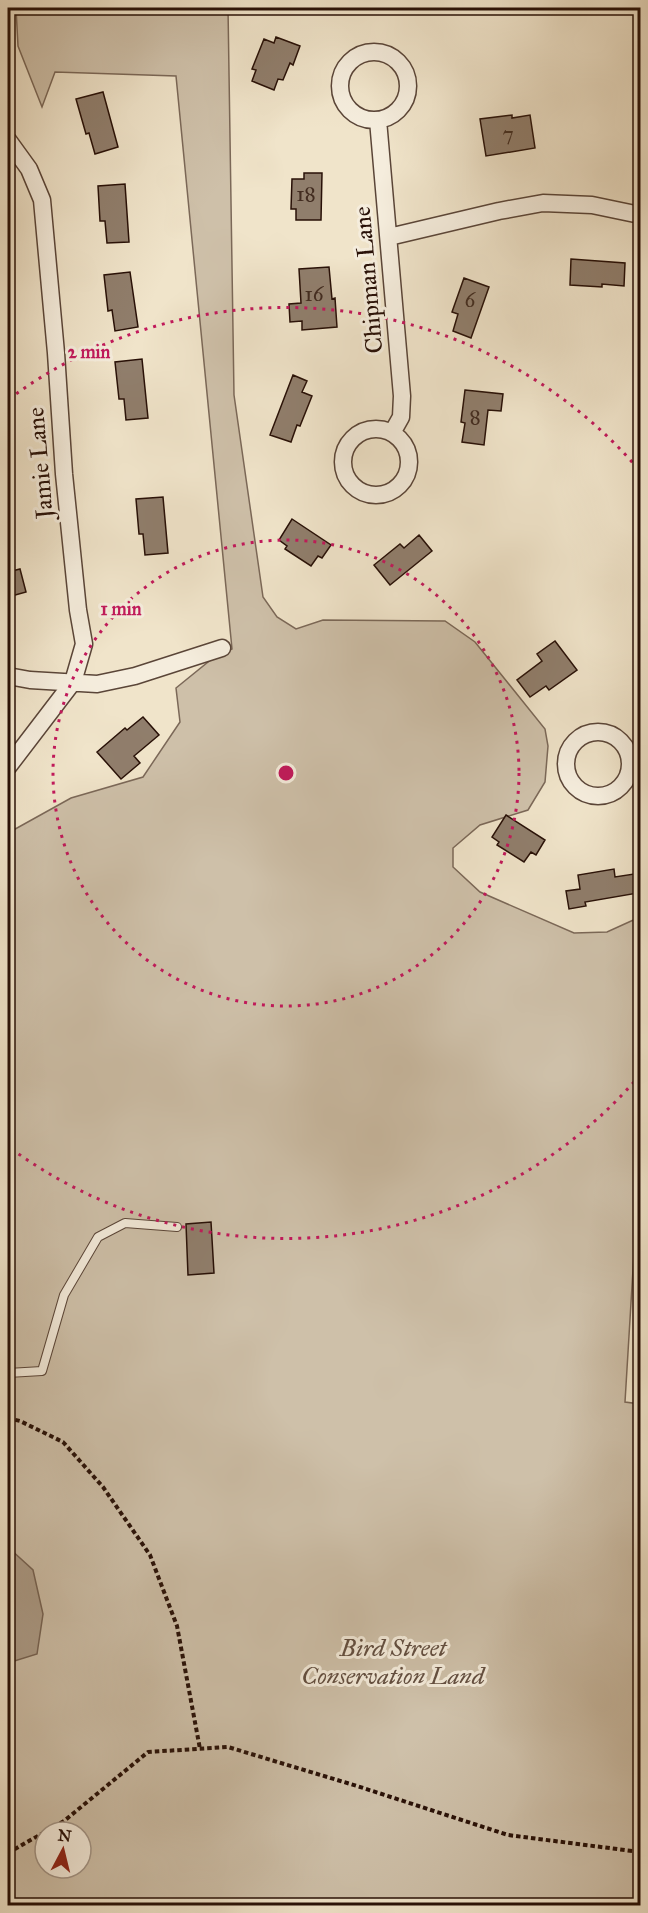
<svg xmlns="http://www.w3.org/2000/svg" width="648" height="1913" font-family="'IM FELL Great Primer',serif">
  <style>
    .green { fill: #cec0a9; stroke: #7b6858; stroke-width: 1.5; fill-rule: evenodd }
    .water { fill: #ac9c88; stroke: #776454; stroke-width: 1.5 }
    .building { fill: #907e6c; stroke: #281007; stroke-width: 1.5 }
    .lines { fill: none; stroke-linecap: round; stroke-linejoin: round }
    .service-casing { stroke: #5a4538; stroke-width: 10 }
    .minor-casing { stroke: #5a4538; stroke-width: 19 }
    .path { stroke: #281007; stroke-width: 4; stroke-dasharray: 4.5 3; stroke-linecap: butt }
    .service { stroke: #f5eddd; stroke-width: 8 }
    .minor { stroke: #f5eddd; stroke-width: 16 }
    .ring { fill: none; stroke: #c2185b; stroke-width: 3; stroke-dasharray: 3 6 }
    .labels { text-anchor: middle; stroke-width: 6; stroke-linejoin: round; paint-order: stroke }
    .number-label { font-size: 21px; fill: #422c20 }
    .street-label { font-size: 24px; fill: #281007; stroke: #f5eddd }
    .park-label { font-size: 24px; font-style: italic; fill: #624e40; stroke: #f5eddd }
    .centre { fill: #c2185b; stroke: #f5eddd; stroke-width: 3 }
    .ring-label { font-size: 18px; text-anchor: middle; font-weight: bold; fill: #c2185b; stroke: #f5eddd; stroke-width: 6; stroke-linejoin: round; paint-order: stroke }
  </style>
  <rect width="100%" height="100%" fill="#f0e4ca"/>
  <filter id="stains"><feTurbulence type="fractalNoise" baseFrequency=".00333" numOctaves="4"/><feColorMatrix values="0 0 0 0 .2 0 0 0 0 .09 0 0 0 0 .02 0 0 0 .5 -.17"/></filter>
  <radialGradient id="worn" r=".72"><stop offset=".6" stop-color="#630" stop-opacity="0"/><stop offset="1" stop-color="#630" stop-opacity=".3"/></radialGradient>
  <path class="green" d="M 16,8 L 228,8 L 234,395 L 263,597 L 277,617 L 296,629 L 323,620 L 445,621 L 475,642 L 545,729 L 548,746 L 545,782 L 528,810 L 480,825 L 453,848 L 453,867 L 480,892 L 574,933 L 607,932 L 640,917 L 640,1235 L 634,1253 L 625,1402 L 640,1404 L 640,1905 L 8,1905 L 8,833 L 71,798 L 143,777 L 180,722 L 176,688 L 218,654 L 232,649 L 176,76 L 55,72 L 42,107 L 18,46 ZM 45,1832 L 81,1832 L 81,1868 L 45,1868 Z"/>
  <path class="water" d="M 8,1540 L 9,1548 L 33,1570 L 43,1614 L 37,1654 L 8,1663 Z"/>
  <path class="building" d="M 276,37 L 300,46 L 293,65 L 290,63 L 283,80 L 278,79 L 274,90 L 252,81 L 256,70 L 252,69 L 264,39 L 274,43 Z
    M 103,92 L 118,147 L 95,154 L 89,133 L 86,134 L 76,99 Z
    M 512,115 L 512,118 L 530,115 L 535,148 L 486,156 L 480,119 Z
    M 304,173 L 322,173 L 321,220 L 296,220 L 296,209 L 291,209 L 292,179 L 304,179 Z
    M 125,184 L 129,242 L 107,243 L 105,221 L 100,221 L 98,186 Z
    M 571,259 L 625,263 L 624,286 L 602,284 L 602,287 L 570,285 Z
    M 329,267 L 332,299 L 335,298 L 337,327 L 302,330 L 302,321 L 290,322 L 289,304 L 301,303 L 299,269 Z
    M 130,272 L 138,327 L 115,331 L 112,310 L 108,311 L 104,275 Z
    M 464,278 L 489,287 L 471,338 L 453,331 L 458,314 L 452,312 Z
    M 142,359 L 148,418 L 126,420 L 124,399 L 119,399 L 115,362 Z
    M 293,375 L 307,381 L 302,392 L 312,396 L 300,426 L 297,425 L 291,442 L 270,435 Z
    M 465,390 L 503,394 L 501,411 L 488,410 L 484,445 L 462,442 L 465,423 L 461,422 Z
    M 163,497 L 168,553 L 145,555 L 143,534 L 139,534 L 136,499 Z
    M 292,519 L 331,545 L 322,558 L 318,556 L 311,566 L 285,549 L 287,546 L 279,540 Z
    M 419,535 L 432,551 L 390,585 L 374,565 L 400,544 L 404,548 Z
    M 20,569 L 26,592 L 8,597 L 8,572 Z
    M 555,641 L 577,670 L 549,690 L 546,686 L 530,697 L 517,680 L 542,661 L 537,654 Z
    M 143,717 L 159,735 L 134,756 L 140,763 L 121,779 L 97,752 L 125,728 L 127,730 Z
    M 506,815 L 545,840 L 536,855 L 531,852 L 524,862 L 497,845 L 499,842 L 492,837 Z
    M 614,869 L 615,877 L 634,874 L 638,893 L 585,902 L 586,906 L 569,909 L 566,891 L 580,889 L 578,875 Z
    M 211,1222 L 214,1273 L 188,1275 L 186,1224 Z"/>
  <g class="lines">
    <g class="service-casing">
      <path id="service" d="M 8,1373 L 42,1371 L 64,1295 L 98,1237 L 125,1223 L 177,1227"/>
    </g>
    <g class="minor-casing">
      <path id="minor" d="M340 86a34 34 0 1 1 68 0a34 34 0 1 1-68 0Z
        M 378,120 L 402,396 L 401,417 L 392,433
        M 8,140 L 29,169 L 42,200 L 56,353 L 64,474 L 78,610 L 84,644 L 73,682 L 8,767
        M 389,237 L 499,211 L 543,203 L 592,205 L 640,215
        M343 462a33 33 0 1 1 66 0a33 33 0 1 1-66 0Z
        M 8,676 L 30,680 L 97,684 L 135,676 L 222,648
        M566 764a32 32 0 1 1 64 0a32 32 0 1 1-64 0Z"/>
    </g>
    <path class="path" d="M 8,1418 L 20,1421 L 63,1442 L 103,1487 L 150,1555 L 177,1626 L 200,1749
      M 8,1853 L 64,1821 L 148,1752 L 228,1747 L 357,1786 L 508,1835 L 640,1852"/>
    <use href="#service" class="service"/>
    <use href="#minor" class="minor"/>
  </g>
  <g class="ring">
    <circle cx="286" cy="773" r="233"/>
    <path d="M640 1075A465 465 0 0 1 9 1147M9 399A465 465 0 0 1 640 471"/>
  </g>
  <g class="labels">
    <g class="number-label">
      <text x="508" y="141">7</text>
      <text x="306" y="201">18</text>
      <text x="314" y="301">16</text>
      <text x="470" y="307">6</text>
      <text x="475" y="424">8</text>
    </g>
    <g class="street-label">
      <text transform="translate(368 280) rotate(-95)" y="8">Chipman Lane</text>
      <text transform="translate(40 463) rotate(-95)" y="8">Jamie Lane</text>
    </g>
    <g class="park-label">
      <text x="393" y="1656">Bird Street<tspan x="393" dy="28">Conservation Land</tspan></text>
    </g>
  </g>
  <circle cx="286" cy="773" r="9" class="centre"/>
  <g class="ring-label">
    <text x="89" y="358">2 min</text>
    <text x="121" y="615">1 min</text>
  </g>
  <rect width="648" height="1913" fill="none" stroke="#f0e4ca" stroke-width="30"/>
  <rect x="9" y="9" width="630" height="1895" fill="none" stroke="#281007" stroke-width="3"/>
  <rect x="15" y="15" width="618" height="1883" fill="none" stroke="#281007" stroke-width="1.5"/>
  <g transform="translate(63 1850) rotate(7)"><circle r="28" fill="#f5eddd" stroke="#a39587" stroke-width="1.5"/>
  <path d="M0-4.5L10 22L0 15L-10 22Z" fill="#8f2418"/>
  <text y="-9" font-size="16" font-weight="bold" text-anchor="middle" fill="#281007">N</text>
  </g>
  <rect width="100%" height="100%" filter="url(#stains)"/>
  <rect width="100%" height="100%" fill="url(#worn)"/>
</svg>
